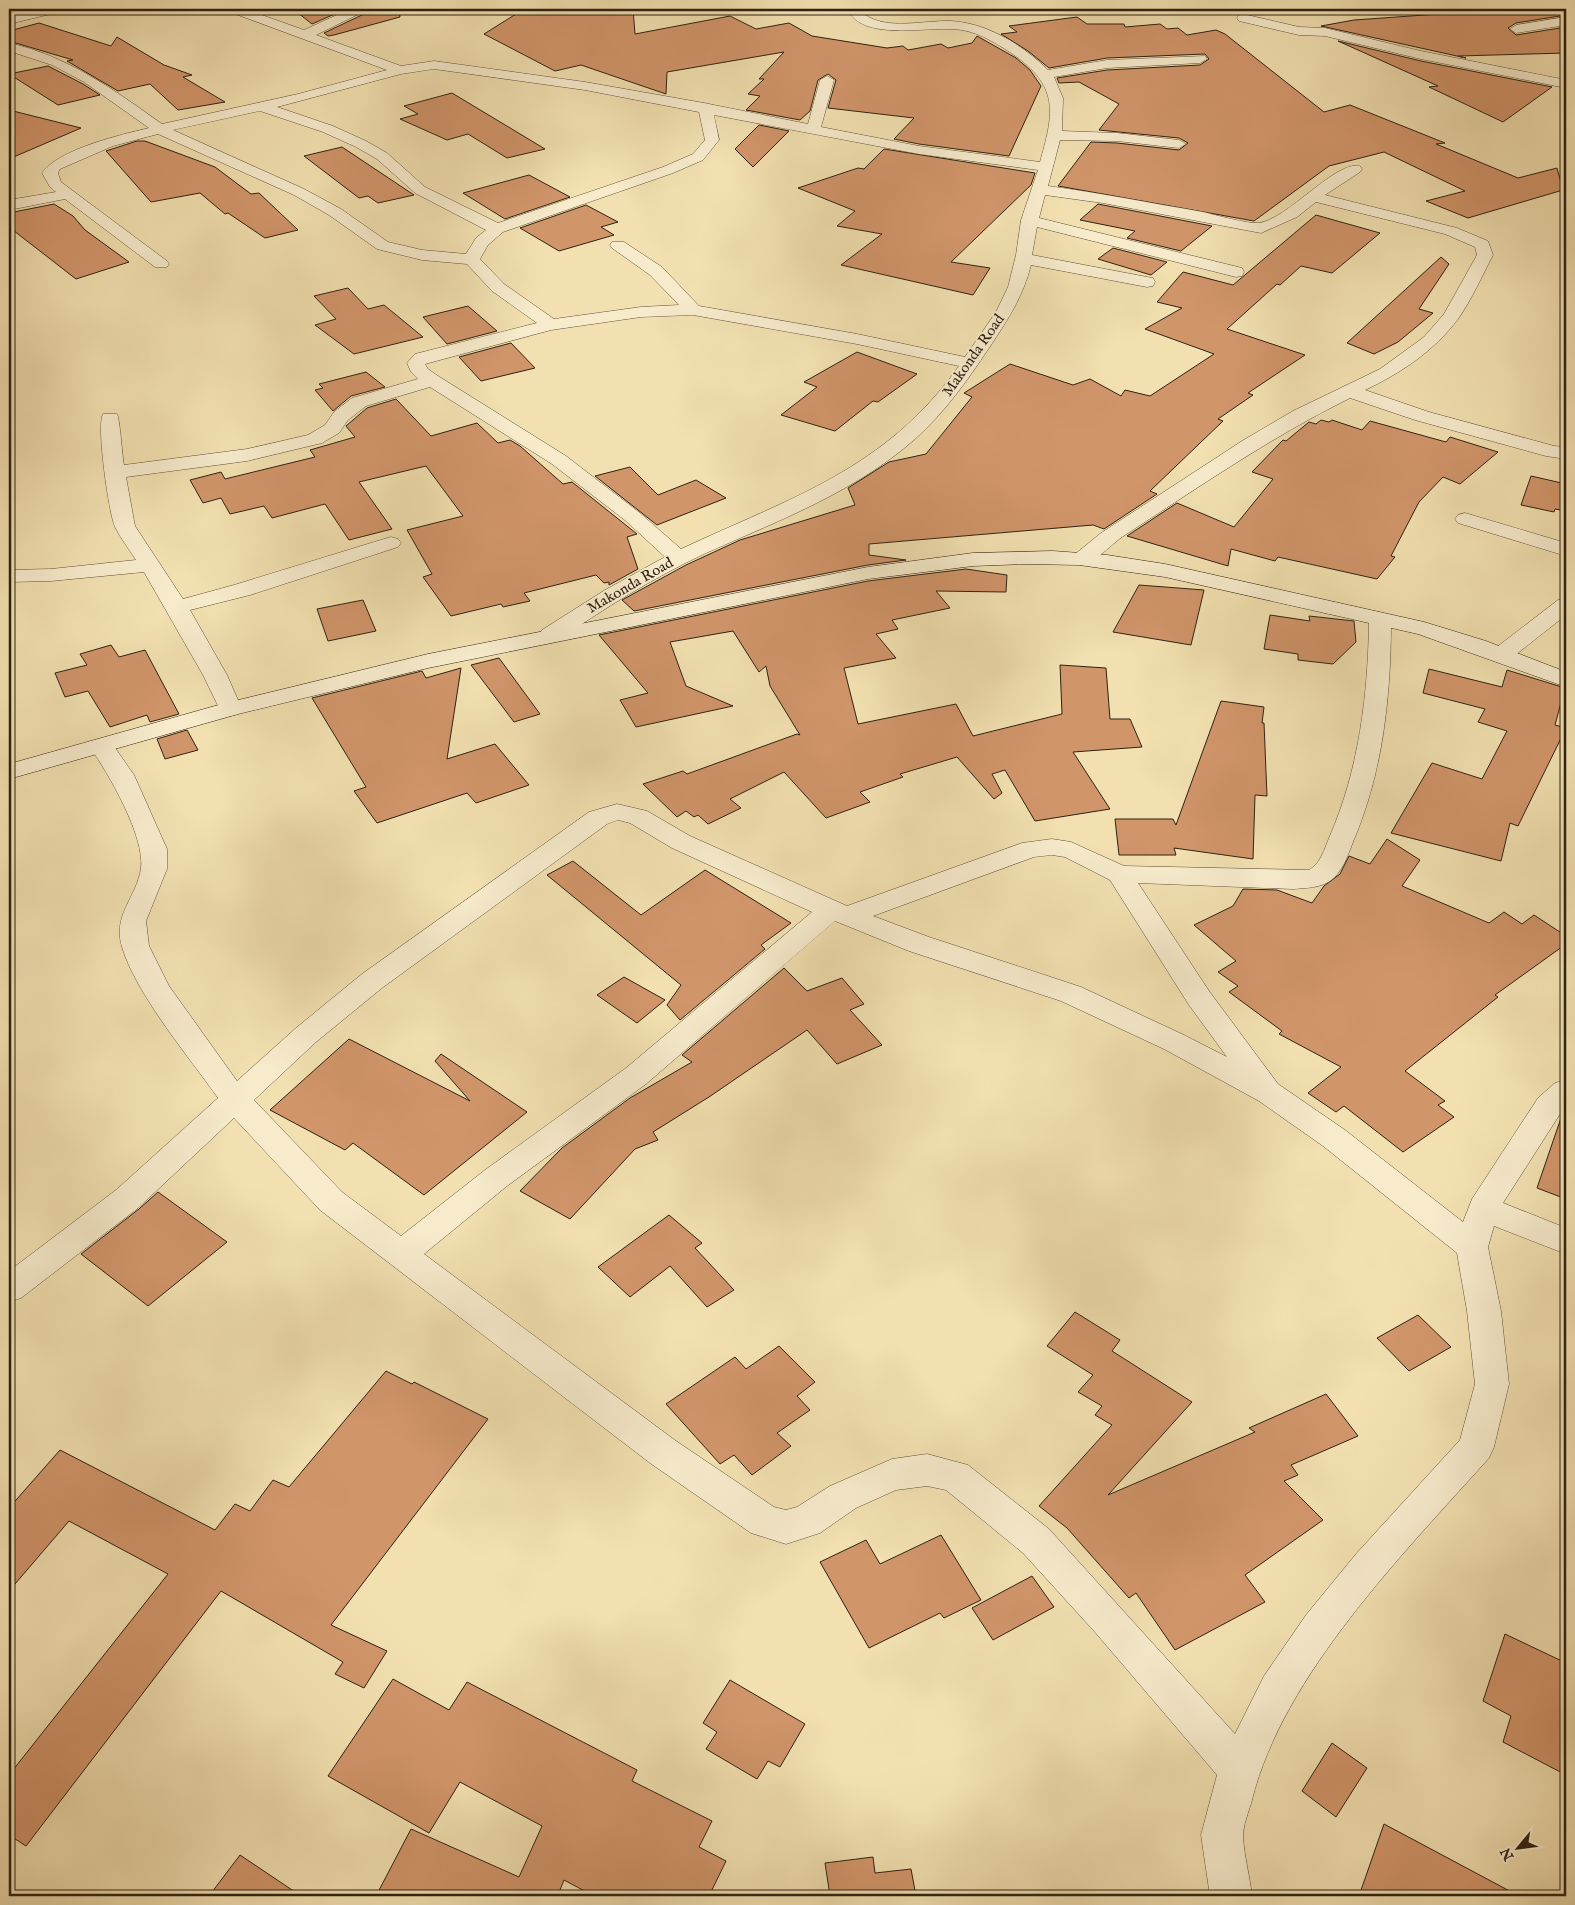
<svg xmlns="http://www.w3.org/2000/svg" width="1575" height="1905" font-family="'IM FELL English',serif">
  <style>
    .building { fill: #d1956a; stroke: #2e2112 }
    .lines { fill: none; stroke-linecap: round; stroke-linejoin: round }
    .street-casing { stroke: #5f513a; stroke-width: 1 }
    .secondary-casing { stroke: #2e2112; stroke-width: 1 }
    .street { fill: #f7ebcc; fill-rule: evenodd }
    .secondary { fill: #f7ebcc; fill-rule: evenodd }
    .labels { text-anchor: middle; stroke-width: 4; stroke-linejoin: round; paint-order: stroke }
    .far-street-label { font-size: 15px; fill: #2e2112; stroke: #f7ebcc }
  </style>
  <rect width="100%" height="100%" fill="#f2e0b0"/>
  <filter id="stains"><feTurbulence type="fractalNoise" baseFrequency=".004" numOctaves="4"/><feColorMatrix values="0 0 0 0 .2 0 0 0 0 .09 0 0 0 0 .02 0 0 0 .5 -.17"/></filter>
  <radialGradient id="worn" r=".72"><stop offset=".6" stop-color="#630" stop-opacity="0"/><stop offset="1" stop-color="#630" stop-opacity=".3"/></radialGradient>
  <path class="building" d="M 293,9 L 346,9 L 312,24 Z
    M 367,9 L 399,9 L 400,17 L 334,35 L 328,36 L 324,33 L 364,14 Z
    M 524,9 L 633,9 L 635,34 L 730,16 L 756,29 L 789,23 L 812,36 L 887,48 L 903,46 L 908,50 L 941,44 L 948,48 L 972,43 L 977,36 L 1016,58 L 1030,70 L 1041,86 L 1009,156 L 919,144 L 894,139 L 914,118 L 828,108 L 836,80 L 828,74 L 818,80 L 810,111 L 800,120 L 746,110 L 760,96 L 748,94 L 764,79 L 759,79 L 784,52 L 667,72 L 666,94 L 581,65 L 555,71 L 484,34 Z
    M 1566,12 L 1566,15 L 1516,23 L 1508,28 L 1516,35 L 1566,27 L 1566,53 L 1458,56 L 1466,58 L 1321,26 L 1354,20 L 1439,14 Z
    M 1077,17 L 1087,24 L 1124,24 L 1125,27 L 1160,24 L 1167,29 L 1178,28 L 1187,35 L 1216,30 L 1225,34 L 1324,112 L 1350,105 L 1445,143 L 1436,144 L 1518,178 L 1557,168 L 1563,190 L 1468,218 L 1426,201 L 1465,191 L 1384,152 L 1329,166 L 1254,221 L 1058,186 L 1091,142 L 1117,143 L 1179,150 L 1188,143 L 1179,138 L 1099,130 L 1119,104 L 1079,82 L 1059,83 L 1057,78 L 1107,70 L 1200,65 L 1209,59 L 1205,54 L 1107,58 L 1049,68 L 1028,51 L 1001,34 L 1017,32 L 1009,26 Z
    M 39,23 L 111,46 L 117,37 L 164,65 L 192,75 L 183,77 L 225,102 L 178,110 L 150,84 L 118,91 L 67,61 L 73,60 L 9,41 L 9,31 Z
    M 1338,41 L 1421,61 L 1552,87 L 1503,122 L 1429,87 L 1438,86 Z
    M 48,66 L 83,84 L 100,95 L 58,105 L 9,74 Z
    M 452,93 L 545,149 L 507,158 L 468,134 L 447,140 L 400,119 L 418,114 L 404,106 Z
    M 9,110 L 81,128 L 9,159 Z
    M 759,125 L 789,131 L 753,167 L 735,149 Z
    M 137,141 L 145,141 L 215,167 L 251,194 L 259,193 L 298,230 L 265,238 L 228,213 L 225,214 L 200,193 L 151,202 L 106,151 Z
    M 342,147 L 414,195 L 378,203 L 368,196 L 359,198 L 304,156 Z
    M 884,149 L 1035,173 L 1031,185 L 951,262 L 990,268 L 973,295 L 841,265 L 882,234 L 837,226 L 855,211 L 798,188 L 858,168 L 864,169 Z
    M 529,175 L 570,197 L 505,219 L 463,193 Z
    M 54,204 L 73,216 L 85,230 L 129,262 L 76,279 L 9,227 L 9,213 Z
    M 1098,204 L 1103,205 L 1212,226 L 1181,251 L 1127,238 L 1135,231 L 1080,220 Z
    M 586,205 L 618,222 L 601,227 L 614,235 L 559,251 L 520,228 Z
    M 1316,215 L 1380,233 L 1332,273 L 1301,266 L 1280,285 L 1277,284 L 1227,329 L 1305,355 L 1248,393 L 1253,395 L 1218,419 L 1223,421 L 1150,491 L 1157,494 L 1104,529 L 1093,525 L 869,544 L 869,555 L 906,560 L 868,565 L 634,611 L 622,600 L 686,565 L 740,540 L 855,505 L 848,488 L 889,462 L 926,454 L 972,397 L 964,393 L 1010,364 L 1073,385 L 1090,379 L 1121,396 L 1125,390 L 1150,396 L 1214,354 L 1145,329 L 1182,308 L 1157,302 L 1183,272 L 1233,285 Z
    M 1113,248 L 1167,262 L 1151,275 L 1098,259 Z
    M 1441,257 L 1449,264 L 1419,309 L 1433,313 L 1398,342 L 1374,354 L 1347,343 Z
    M 348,288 L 368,309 L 384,305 L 423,337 L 354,354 L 315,325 L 336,319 L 314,296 Z
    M 468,306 L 497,331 L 447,344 L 423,317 Z
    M 511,343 L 535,368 L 481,381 L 459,357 Z
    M 857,352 L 917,374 L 878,402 L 873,401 L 835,431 L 781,415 L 817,387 L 804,382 Z
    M 366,372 L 385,387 L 351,396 L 333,411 L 315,390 L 323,388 L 319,384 Z
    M 396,399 L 431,436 L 477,423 L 498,443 L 510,440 L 520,446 L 563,484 L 572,482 L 637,534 L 627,537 L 638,569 L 609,585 L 609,582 L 604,583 L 596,575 L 524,593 L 530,601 L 503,607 L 501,604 L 451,616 L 423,577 L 432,574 L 407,530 L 463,516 L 426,466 L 359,482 L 392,529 L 349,540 L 325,504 L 272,518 L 264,506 L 230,514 L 221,498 L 203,503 L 190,480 L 221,472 L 225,479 L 315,457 L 310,450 L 355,437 L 346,426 L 367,408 Z
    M 1321,420 L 1329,422 L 1332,420 L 1362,430 L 1370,421 L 1446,442 L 1450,437 L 1498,452 L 1460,484 L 1443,477 L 1419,502 L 1391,556 L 1395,557 L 1377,579 L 1278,557 L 1275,561 L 1231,549 L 1228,566 L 1127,536 L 1177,503 L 1234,527 L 1273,479 L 1252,472 L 1283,440 L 1286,441 L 1309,422 L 1316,424 Z
    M 630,467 L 658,495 L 696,480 L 726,498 L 657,525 L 595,476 Z
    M 1531,476 L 1566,484 L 1566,511 L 1555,509 L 1554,512 L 1521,505 Z
    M 966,569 L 1007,575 L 1006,592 L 936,591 L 950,608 L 892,620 L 898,629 L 876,634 L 896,658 L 844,668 L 858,724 L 956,704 L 973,736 L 1062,714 L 1060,665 L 1106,668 L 1110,719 L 1130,719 L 1142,747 L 1073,752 L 1110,809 L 1035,821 L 1005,770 L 992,774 L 1002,793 L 994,799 L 957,757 L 900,774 L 903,777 L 860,792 L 870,802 L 826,818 L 784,772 L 730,799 L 741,808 L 708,824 L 698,815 L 694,817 L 686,811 L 677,817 L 643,784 L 683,771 L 687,774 L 797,734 L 800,735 L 770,686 L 766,666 L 759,672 L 733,631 L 670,642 L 686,686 L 733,706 L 636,727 L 620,700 L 648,693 L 599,635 L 868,581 Z
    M 1139,585 L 1204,590 L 1191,645 L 1113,632 Z
    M 363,600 L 376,631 L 328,641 L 317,609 Z
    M 1270,615 L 1310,621 L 1309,616 L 1354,621 L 1356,642 L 1333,664 L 1298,660 L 1298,654 L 1264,649 Z
    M 111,645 L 119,657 L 145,650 L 179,714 L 150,722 L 147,715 L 110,727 L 88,691 L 65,697 L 55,673 L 87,665 L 80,654 Z
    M 499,658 L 540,714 L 514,722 L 471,665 Z
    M 461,668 L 447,759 L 495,744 L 529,785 L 476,803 L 467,793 L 377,823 L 354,791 L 366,787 L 312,698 L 422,671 L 426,678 Z
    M 1429,669 L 1502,687 L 1507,670 L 1565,688 L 1555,725 L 1566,728 L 1518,826 L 1510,823 L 1501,861 L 1391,833 L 1432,763 L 1482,779 L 1507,731 L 1478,722 L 1485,709 L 1423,693 Z
    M 1221,701 L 1264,707 L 1262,723 L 1264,723 L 1267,796 L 1255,795 L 1253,859 L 1174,848 L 1176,855 L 1119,855 L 1115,819 L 1173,819 L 1176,825 Z
    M 187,730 L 198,750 L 165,759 L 157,739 Z
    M 1387,839 L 1420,860 L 1402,886 L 1489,923 L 1504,912 L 1522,924 L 1534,915 L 1566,936 L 1566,944 L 1495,995 L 1498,997 L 1405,1071 L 1445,1101 L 1438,1105 L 1454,1117 L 1403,1152 L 1344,1106 L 1336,1112 L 1308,1093 L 1341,1067 L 1279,1034 L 1282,1031 L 1229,992 L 1238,986 L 1218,972 L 1236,961 L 1194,925 L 1233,906 L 1243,889 L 1277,890 L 1312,903 L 1324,886 L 1340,874 L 1349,856 L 1370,864 Z
    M 573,861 L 641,915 L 705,870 L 791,923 L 761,945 L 765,949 L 680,1020 L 667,1005 L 681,985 L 547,875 Z
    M 784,968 L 807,991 L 842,978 L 864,1004 L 850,1010 L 882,1045 L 837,1064 L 807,1030 L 709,1097 L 653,1132 L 658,1140 L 635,1149 L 570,1219 L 520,1191 L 562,1148 L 630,1098 L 692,1062 L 682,1055 Z
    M 624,977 L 665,1000 L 637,1023 L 597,995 Z
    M 349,1039 L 470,1101 L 435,1061 L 441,1054 L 527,1112 L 424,1195 L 353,1143 L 345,1150 L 270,1110 Z
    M 1562,1115 L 1566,1115 L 1566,1199 L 1537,1188 Z
    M 158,1192 L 227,1242 L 148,1306 L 81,1254 L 139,1209 Z
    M 669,1215 L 702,1243 L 695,1248 L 734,1290 L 707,1307 L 670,1266 L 630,1297 L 598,1267 Z
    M 1075,1312 L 1120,1340 L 1112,1351 L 1192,1402 L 1108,1495 L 1255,1432 L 1249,1428 L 1326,1394 L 1358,1436 L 1291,1465 L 1298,1475 L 1284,1481 L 1323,1520 L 1245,1575 L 1265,1602 L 1175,1650 L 1136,1593 L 1129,1598 L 1067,1528 L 1039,1506 L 1112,1425 L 1095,1415 L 1102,1406 L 1078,1392 L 1093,1375 L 1047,1346 Z
    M 1418,1315 L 1451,1347 L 1409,1371 L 1377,1338 Z
    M 779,1346 L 815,1382 L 797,1396 L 810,1410 L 777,1433 L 791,1446 L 752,1475 L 734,1455 L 720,1464 L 666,1404 L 735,1357 L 746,1369 Z
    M 386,1371 L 412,1384 L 414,1382 L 488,1419 L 331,1625 L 387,1651 L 364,1688 L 335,1674 L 343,1662 L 221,1591 L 26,1846 L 9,1835 L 9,1775 L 168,1574 L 69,1521 L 9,1591 L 9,1508 L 60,1450 L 215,1530 L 235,1504 L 250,1511 L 273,1480 L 289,1487 Z
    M 941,1535 L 981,1600 L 944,1618 L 940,1613 L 869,1648 L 820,1562 L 866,1540 L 880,1564 Z
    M 1032,1576 L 1054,1607 L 993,1640 L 972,1608 Z
    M 1505,1634 L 1566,1663 L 1566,1775 L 1503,1742 L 1511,1716 L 1483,1701 Z
    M 393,1679 L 449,1710 L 467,1682 L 637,1770 L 632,1781 L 712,1821 L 699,1847 L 726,1861 L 709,1896 L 594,1896 L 564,1880 L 558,1895 L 561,1896 L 376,1896 L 411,1829 L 519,1877 L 542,1826 L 460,1782 L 429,1833 L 328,1776 Z
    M 730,1680 L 805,1724 L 780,1767 L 768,1761 L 757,1779 L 706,1749 L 717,1732 L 703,1723 Z
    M 1332,1743 L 1367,1768 L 1336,1817 L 1302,1791 Z
    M 1384,1824 L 1519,1896 L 1359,1896 Z
    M 240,1855 L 301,1896 L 209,1896 Z
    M 873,1857 L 875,1873 L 911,1869 L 916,1896 L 830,1896 L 825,1863 Z"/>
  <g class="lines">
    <g class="street-casing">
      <path id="street" d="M 40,9 L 61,9 L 59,12 L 9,24 L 9,16 Z
        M 228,9 L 245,9 L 304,30 L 350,9 L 365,9 L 363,12 L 316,35 L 401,66 L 434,61 L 585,82 L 704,103 L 808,124 L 820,80 L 827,76 L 834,80 L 821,127 L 919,146 L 1040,162 C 1053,115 1060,89 1017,57 C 1001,46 981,33 962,30 C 932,25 871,41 851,15 L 856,9 L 868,9 L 864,14 C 887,31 924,20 951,21 C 987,23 1023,45 1048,70 L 1107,60 L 1205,56 L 1207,59 L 1200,63 L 1107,68 L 1054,77 L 1063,98 L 1062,131 L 1117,133 L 1179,140 L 1186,144 L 1179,148 L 1117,141 L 1060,140 L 1048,186 C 1100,193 1151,203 1203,212 C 1215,215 1248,224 1259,223 C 1288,219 1336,160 1360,166 L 1362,169 L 1360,172 L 1325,195 L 1457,228 L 1488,241 L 1493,255 C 1482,276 1472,299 1458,319 C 1434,351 1401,373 1365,390 L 1429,412 L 1554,446 L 1566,447 L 1566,459 L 1546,456 L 1415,420 L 1350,398 C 1271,437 1199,487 1125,535 C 1109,545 1093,568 1074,563 L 1070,559 L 1074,555 L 1101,533 L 1242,441 L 1293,411 L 1380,369 L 1424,337 L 1444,314 L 1477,255 L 1475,247 L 1445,234 L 1316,202 L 1297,217 L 1261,233 L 1103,203 L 1045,195 L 1039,218 L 1242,268 L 1244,272 L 1242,276 L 1236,277 L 1037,227 L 1032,255 L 1147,277 L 1153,278 L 1155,282 L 1153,286 L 1147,287 L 1031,265 C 1023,297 1007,321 989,348 C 967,381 945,412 915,439 C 854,493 777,521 704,554 C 653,578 605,608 558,640 L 550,642 L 542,640 L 539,635 L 542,630 L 605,590 L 665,557 L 626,521 L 552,464 L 430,387 L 366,406 L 348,420 L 339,433 L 322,443 L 247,461 L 126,477 L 135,526 L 183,599 L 234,585 L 384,539 L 391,537 L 398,539 L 401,543 L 398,547 L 250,595 L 190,610 L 227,675 L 242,709 L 238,714 L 230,716 L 222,714 L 203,675 L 144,572 L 51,581 L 9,582 L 9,570 L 51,569 L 136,560 C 129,549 121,539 115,527 C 109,514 96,425 103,414 L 117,414 C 120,419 122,455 124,465 L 247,449 L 308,435 L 325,425 L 334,412 L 352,398 L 418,379 L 411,372 L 407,363 L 415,354 L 537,323 L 492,291 L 467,264 L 422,260 L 377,249 L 329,215 L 294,195 L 158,134 L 113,146 L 60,169 L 58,173 L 61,182 L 167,261 L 169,264 L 167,267 L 155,267 L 65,199 L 9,210 L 9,200 L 56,192 L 50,187 L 42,173 C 59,149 120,135 149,128 L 84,82 L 52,65 L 9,51 L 9,43 C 68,56 114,90 162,124 L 298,94 L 387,70 L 230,12 ZM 434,69 L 585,90 L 699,112 L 705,140 L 693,154 L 663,167 L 498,223 L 425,187 L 387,153 L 366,141 L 333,126 L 277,107 L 401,74 ZM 260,111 L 323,132 L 356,147 L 377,159 L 415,193 L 486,230 L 476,238 L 466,254 L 422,250 L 388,242 L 341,209 L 304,189 L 173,130 ZM 714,115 L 919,154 L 1038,170 L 1021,220 L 1016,255 L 1008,287 L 996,312 L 965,357 L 857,334 L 699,306 L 662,267 L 624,242 L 612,242 L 610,245 L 612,248 L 650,275 L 679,305 L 641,307 L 554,319 L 504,284 L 480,259 L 488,245 L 503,232 L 673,173 L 703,160 L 719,140 ZM 693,315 L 857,344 L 959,366 C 885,470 790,498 681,549 L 640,513 L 566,456 L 438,376 L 428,369 L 425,364 L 551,330 L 641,317 Z
        M 1243,14 L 1299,27 L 1325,28 L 1421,51 L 1566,80 L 1566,88 L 1421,59 L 1325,36 L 1299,35 L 1239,21 L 1237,18 L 1239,15 Z
        M 1566,17 L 1566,25 L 1516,33 L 1510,29 L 1516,25 Z
        M 1465,513 L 1566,543 L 1566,556 L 1458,523 L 1455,519 L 1458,515 Z
        M 1566,598 L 1566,615 L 1509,660 L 1501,662 L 1493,660 L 1490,655 L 1493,650 L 1558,600 Z
        M 1380,614 L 1388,616 L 1391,621 C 1391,696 1383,772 1353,842 C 1348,855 1342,873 1330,881 C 1320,888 1305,888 1293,889 L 1138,883 L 1209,991 L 1278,1084 L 1345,1130 L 1463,1222 L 1472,1199 L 1538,1098 L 1555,1083 L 1566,1080 L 1566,1108 L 1560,1114 L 1503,1203 L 1566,1228 L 1566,1254 L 1494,1226 L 1488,1247 L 1501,1311 L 1509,1384 L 1494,1447 L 1489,1458 C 1404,1553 1283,1675 1252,1800 C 1249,1811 1243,1825 1243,1836 C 1244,1856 1250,1877 1252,1896 L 1210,1896 L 1201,1835 L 1217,1775 L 1094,1631 L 1023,1553 L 946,1490 L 927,1486 L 896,1490 L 856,1508 L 820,1533 L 786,1544 L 751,1533 L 650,1463 L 320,1210 L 234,1118 L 138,1208 L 21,1298 L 9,1302 L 9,1271 L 116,1190 L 218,1098 C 189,1057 136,994 122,947 C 112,915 137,897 141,868 C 145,836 108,773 90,747 L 93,742 L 102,740 L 111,742 L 134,775 L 167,849 L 167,869 L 146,921 L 149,946 L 169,986 L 237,1081 L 296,1028 L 362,974 L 589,812 L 617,804 L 647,811 L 690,836 L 847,906 L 1022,843 L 1052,839 L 1071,842 L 1124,866 L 1309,870 C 1321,863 1324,850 1329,838 C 1359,770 1368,695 1369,621 L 1372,616 ZM 618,820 L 630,823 L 672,848 L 812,912 L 626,1068 L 485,1170 L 401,1236 L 342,1192 L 254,1100 L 316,1042 L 382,988 L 607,824 ZM 1052,855 L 1065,857 L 1110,880 L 1189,1005 L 1227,1057 L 1184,1035 L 1081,987 L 929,937 L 873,916 L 1034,857 ZM 835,921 L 909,951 L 1061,1001 L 1164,1049 L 1259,1101 L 1323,1146 L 1457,1253 L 1467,1311 L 1475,1384 L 1460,1440 L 1356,1554 L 1306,1615 L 1264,1676 L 1235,1734 L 1049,1529 L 968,1465 L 927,1454 L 892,1459 L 830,1486 L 797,1507 L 786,1510 L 774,1507 L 676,1441 L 424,1254 L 507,1186 L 646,1084 Z"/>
    </g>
    <g class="secondary-casing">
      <path id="secondary" d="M 1053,551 L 1107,555 L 1165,564 L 1424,622 L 1486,641 L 1566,672 L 1566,687 L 1418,634 L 1165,577 L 1079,565 L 1026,564 L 973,566 L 868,579 L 428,668 L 238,714 L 9,779 L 9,764 L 222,704 L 428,654 L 868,567 L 973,553 Z"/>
    </g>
    <use href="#street" class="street"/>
    <use href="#secondary" class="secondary"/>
  </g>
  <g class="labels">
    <g class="far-street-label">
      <text transform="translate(973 355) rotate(-55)" y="5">Makonda Road</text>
      <text transform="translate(630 585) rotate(-30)" y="5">Makonda Road</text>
    </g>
  </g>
  <rect width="1575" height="1905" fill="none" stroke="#f2e0b0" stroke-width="30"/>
  <rect x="10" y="10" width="1555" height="1885" fill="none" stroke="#2e2112" stroke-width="2.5"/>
  <rect x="15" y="15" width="1545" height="1875" fill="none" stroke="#2e2112"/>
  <g transform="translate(1518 1848) rotate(241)" stroke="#f7ebcc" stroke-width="4" paint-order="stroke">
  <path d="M0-4L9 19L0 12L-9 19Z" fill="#2e2112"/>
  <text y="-8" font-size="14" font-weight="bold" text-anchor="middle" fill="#2e2112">N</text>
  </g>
  <rect width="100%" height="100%" filter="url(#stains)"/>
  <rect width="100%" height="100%" fill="url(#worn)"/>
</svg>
